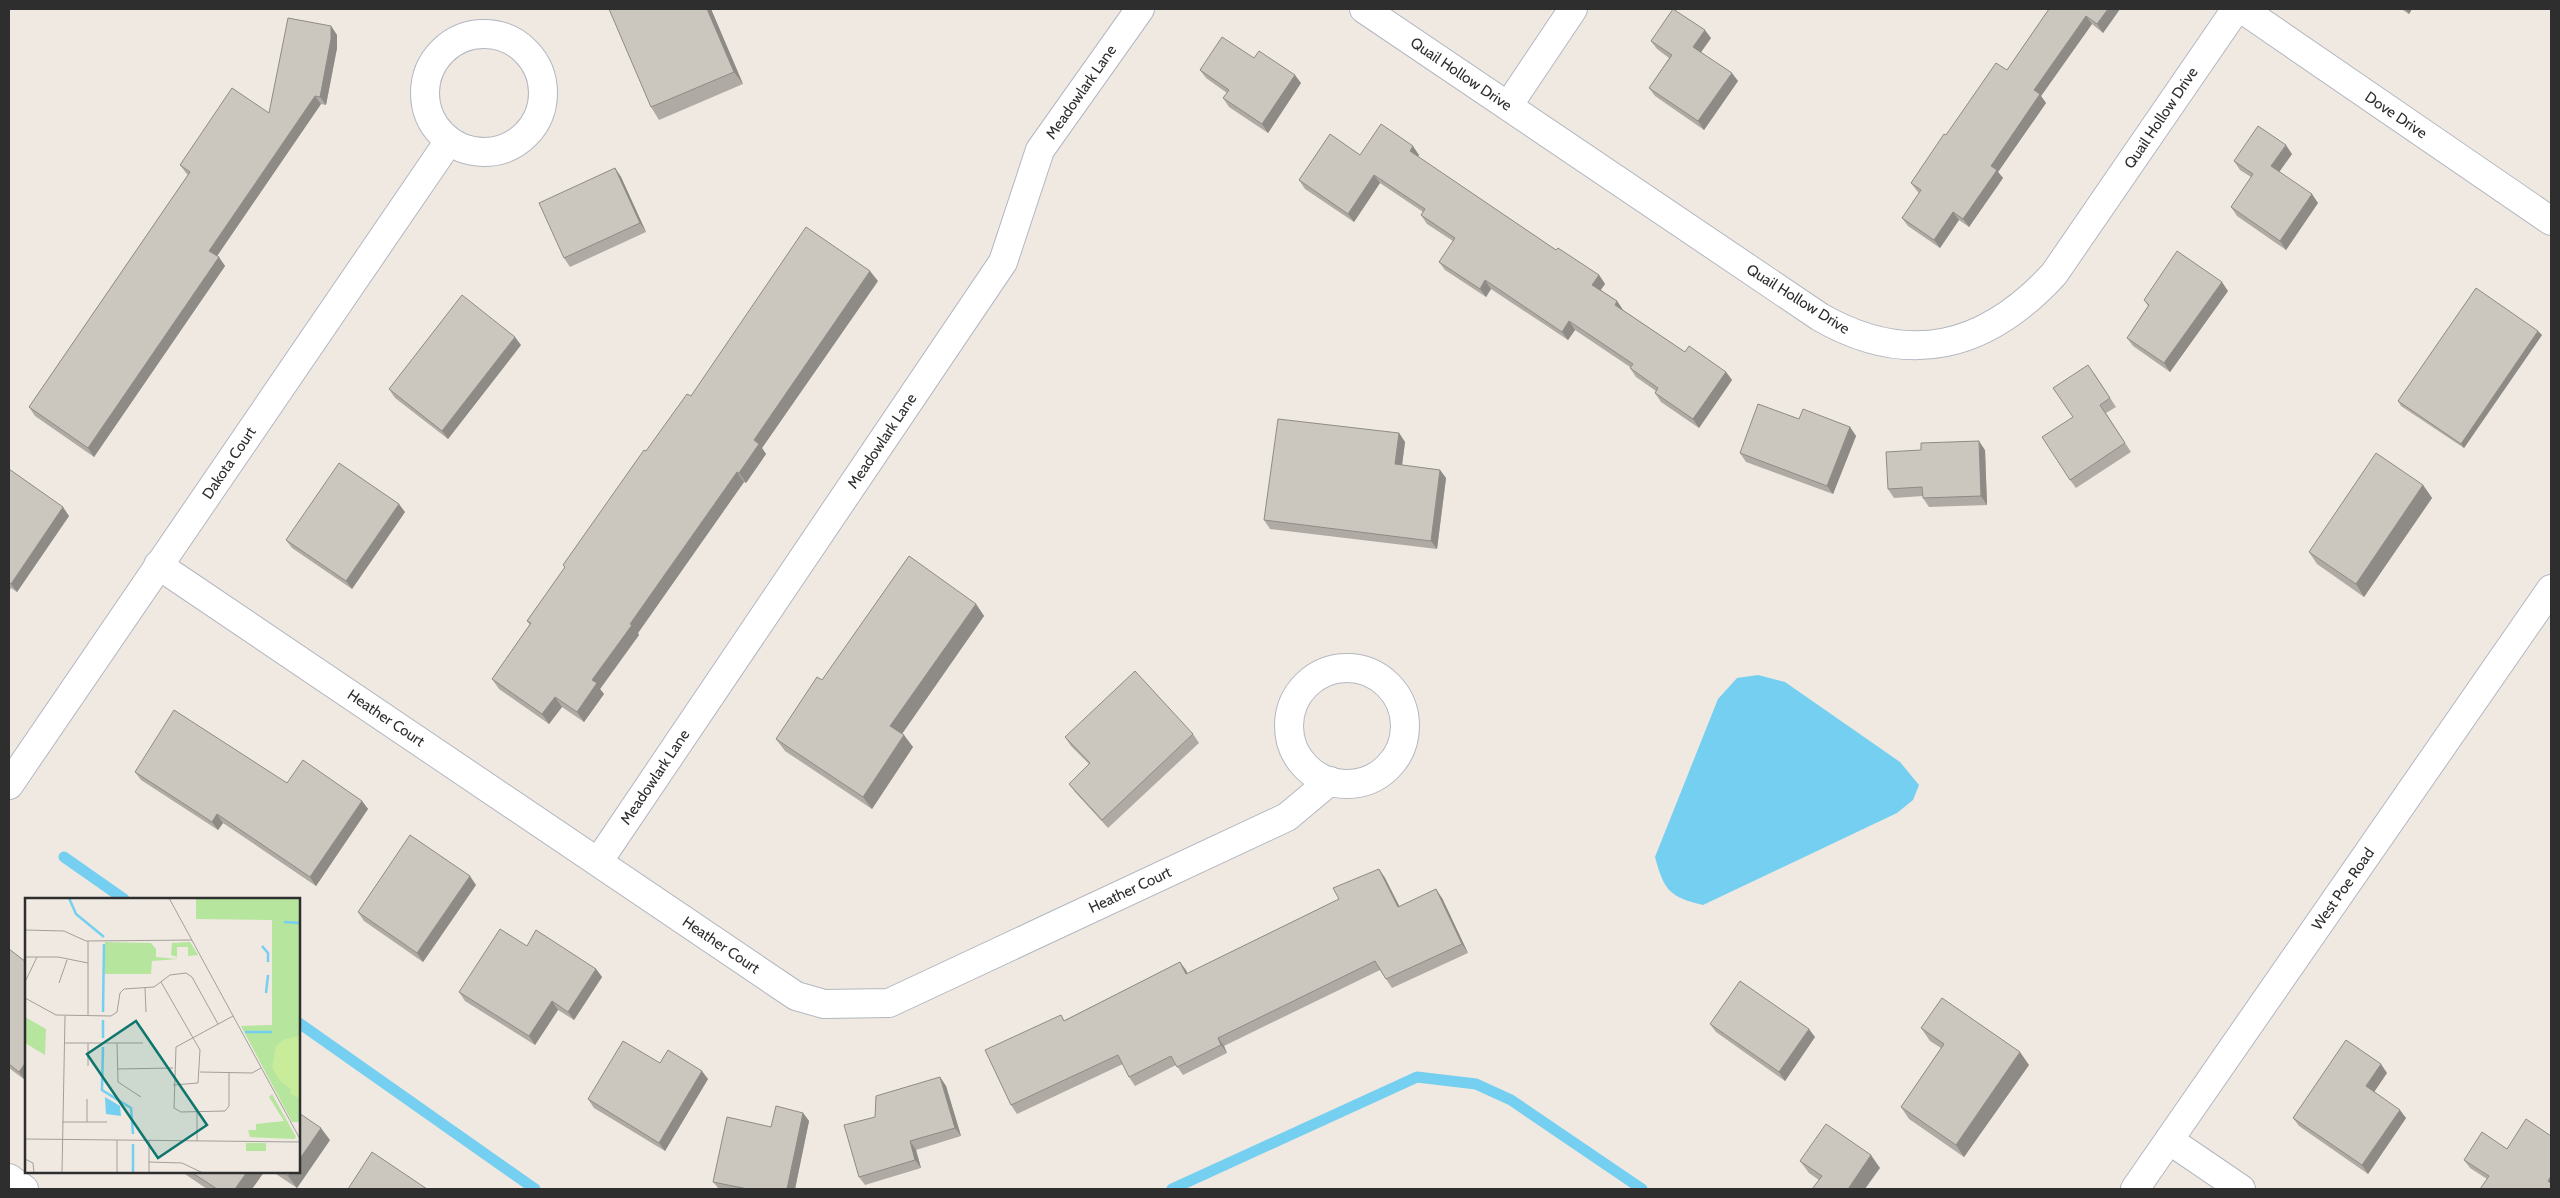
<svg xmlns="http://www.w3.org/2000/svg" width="2560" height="1198" font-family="Cabin,sans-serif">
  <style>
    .water { fill: #75cff0 }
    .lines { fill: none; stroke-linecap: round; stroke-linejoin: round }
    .stream { stroke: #75cff0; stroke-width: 11 }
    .street-casing { stroke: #b4b7c1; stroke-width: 30 }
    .secondary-casing { stroke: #b4b7c1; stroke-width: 30 }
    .street { stroke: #fff; stroke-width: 28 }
    .secondary { stroke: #fff; stroke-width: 28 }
    .wall { fill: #afaba4 }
    .shaded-wall { fill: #8e8b86 }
    .building { fill: #cbc7bf; stroke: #8e8b86 }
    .labels { text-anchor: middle; stroke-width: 5; stroke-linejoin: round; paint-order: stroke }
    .street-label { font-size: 15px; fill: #2e2e2e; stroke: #fff }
    .inset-river { fill: none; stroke: #75cff0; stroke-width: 2.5 }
    .inset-road { fill: none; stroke: #a29e99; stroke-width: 1 }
    .view { fill: #0f766e; fill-opacity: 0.15; stroke: #0f766e; stroke-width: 2.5 }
    .inset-edge { fill: none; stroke: #2e2e2e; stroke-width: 2.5 }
  </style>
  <rect width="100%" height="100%" fill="#efe9e1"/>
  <path class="water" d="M 1758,675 L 1785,682 L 1900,762 L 1919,785 L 1913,800 L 1897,813 L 1703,905 C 1669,897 1664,890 1655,857 L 1718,699 L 1737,678 Z"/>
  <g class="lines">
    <path class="stream" d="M 64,857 L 124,899
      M 299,1023 L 535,1189
      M 1172,1189 L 1417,1077 L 1476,1084 L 1511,1100 L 1642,1189"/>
    <g class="street-casing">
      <path id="street" d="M 1364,9 L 1820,317 C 1909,368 1986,348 2054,274 L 2236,9
        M 2242,9 L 2551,221
        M425 93a59 59 0 1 1 118 0a59 59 0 1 1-118 0Z
        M 1508,106 L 1573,9
        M 158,565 L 796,996 L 824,1004 L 889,1003 L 1287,817 L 1330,781
        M1289 726a58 58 0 1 1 116 0a58 58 0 1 1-116 0Z
        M 9,785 L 449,141
        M 598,862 L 1003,262 L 1040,150 L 1140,9
        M 2169,1140 L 2241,1189
        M 9,1178 L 24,1189"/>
    </g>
    <g class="secondary-casing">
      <path id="secondary" d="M 2135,1189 L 2551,589"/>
    </g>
    <use href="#street" class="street"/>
    <use href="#secondary" class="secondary"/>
  </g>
  <path class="wall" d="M 711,9 L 743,84 L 659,120 L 651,107 Z
    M 2049,9 L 2120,9 L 2103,33 L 2092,24 L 2041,96 L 2046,103 L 1998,172 L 2003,178 L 1969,227 L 1959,220 L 1940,248 L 1908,226 L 1902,218 L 1919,193 L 1917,191 L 1911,183 L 1946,135 L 2007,70 Z
    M 2401,9 L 2412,9 L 2409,14 Z
    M 331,26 L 337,35 L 337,48 L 326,105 L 321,104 L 217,256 L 225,266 L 94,457 L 35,416 L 29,407 L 188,175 L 186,173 L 180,165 L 269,113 Z
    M 1711,38 L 1701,52 L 1738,81 L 1704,130 L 1655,96 L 1649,88 L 1669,58 L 1657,49 L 1651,41 Z
    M 1254,58 L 1301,83 L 1268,133 L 1229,107 L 1223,98 L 1227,93 L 1206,78 L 1200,70 Z
    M 2292,154 L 2279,172 L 2318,203 L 2286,250 L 2237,216 L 2231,207 L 2251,177 L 2240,170 L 2234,161 Z
    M 1360,155 L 1419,155 L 1418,157 L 1556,250 L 1599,275 L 1605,284 L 1601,290 L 1617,301 L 1623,310 L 1685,352 L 1726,372 L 1732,380 L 1699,428 L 1661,402 L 1655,393 L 1656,391 L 1636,377 L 1630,368 L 1630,367 L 1575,330 L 1568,340 L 1491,289 L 1486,297 L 1445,270 L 1439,262 L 1453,241 L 1427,224 L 1421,215 L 1423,212 L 1380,183 L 1354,222 L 1305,189 L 1299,180 Z
    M 615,168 L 621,177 L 646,232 L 570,267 L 564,258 Z
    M 878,281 L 762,448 L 766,454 L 746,483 L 744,482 L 638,633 L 639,635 L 600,689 L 604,694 L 584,722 L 562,707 L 549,724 L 499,689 L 492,679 L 530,625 L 527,621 L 565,568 L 563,565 L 646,451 L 691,396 Z
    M 2228,291 L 2170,372 L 2133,346 L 2127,338 L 2148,306 L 2144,300 Z
    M 2542,335 L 2464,448 L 2401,406 L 2398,401 Z
    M 521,345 L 448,439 L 395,398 L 389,389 Z
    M 2094,373 L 2116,407 L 2106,413 L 2131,452 L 2076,488 L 2070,480 L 2073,417 Z
    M 1799,419 L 1850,427 L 1856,436 L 1833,494 L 1746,462 L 1740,453 Z
    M 1399,433 L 1405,442 L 1402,465 L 1440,470 L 1446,478 L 1437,549 L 1270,529 L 1264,520 Z
    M 1985,450 L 1987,505 L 1929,507 L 1923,498 L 1923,496 L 1894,498 L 1888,489 Z
    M 9,469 L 69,516 L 17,592 L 11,588 L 9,592 Z
    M 2423,485 L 2432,498 L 2364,597 L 2317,564 L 2309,552 Z
    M 405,512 L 352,589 L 292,548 L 286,540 Z
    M 976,604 L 984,616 L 902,734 L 913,747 L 872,809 L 785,751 L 776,739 L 822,680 Z
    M 1193,734 L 1199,743 L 1108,828 L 1075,792 L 1069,784 L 1089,764 L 1071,746 L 1065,737 Z
    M 135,772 L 287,783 L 362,801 L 368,809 L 316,886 L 223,823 L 218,830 L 141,780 Z
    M 1379,869 L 1385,878 L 1400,907 L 1442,898 L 1468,953 L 1392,988 L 1380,970 L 1224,1046 L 1227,1053 L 1183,1075 L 1176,1065 L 1135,1086 L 1129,1077 L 1123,1064 L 1017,1114 L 1011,1105 L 1065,1020 L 1180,962 L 1187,974 L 1339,899 Z
    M 476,885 L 423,962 L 364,921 L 358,912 Z
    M 527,946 L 596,969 L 602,977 L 574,1020 L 558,1010 L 535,1045 L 465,1001 L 459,992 Z
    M 9,949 L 26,962 L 26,1079 L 25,1080 L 9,1068 Z
    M 1710,1024 L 1815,1037 L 1785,1081 L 1716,1032 Z
    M 1921,1028 L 2029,1065 L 1964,1157 L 1909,1119 L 1901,1107 L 1941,1048 L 1930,1041 Z
    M 660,1063 L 708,1079 L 665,1151 L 594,1108 L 588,1099 Z
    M 2387,1073 L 2374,1092 L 2406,1118 L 2368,1174 L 2299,1126 L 2293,1118 Z
    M 940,1077 L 946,1086 L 961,1136 L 916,1150 L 921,1168 L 865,1185 L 859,1177 L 875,1117 Z
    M 803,1113 L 809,1121 L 795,1189 L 719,1189 L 713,1182 L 771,1127 Z
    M 330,1140 L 297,1188 L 273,1172 L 299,1172 Z
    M 2507,1149 L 2487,1179 L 2470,1168 L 2464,1160 Z
    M 1800,1161 L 1880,1168 L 1819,1180 L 1809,1173 Z
    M 182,1172 L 264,1172 L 252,1189 L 207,1189 Z"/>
  <path class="shaded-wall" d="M 707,9 L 711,9 L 743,84 L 734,72 Z
    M 2108,9 L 2120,9 L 2103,33 L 2097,24 Z
    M 2405,9 L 2412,9 L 2409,14 Z
    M 2086,16 L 2092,24 L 2041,96 L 2046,103 L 1998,172 L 2003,178 L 1969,227 L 1963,219 L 1991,166 L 2034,90 Z
    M 331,26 L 337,35 L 337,48 L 326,105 L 320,97 Z
    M 1705,30 L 1711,38 L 1699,55 L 1693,47 Z
    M 1732,73 L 1738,81 L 1704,130 L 1698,121 Z
    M 1295,75 L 1301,83 L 1268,133 L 1262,124 Z
    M 315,96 L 321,104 L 215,259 L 209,251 Z
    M 2286,145 L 2292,154 L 2277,175 L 2271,166 Z
    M 1413,146 L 1419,155 L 1416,160 L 1410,151 Z
    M 615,168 L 621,177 L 646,232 L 640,223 Z
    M 1374,175 L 1380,183 L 1354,222 L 1348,214 Z
    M 2312,194 L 2318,203 L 2286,250 L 2280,241 Z
    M 1953,212 L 1959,220 L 1940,248 L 1934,240 Z
    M 219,257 L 225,266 L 94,457 L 88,448 Z
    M 870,271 L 878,281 L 762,448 L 766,454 L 746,483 L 739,473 L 754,440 Z
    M 1599,275 L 1605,284 L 1598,293 L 1592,285 Z
    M 1485,280 L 1491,289 L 1486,297 L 1480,289 Z
    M 2222,282 L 2228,291 L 2170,372 L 2164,363 Z
    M 1617,301 L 1623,310 L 1621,313 L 1615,305 Z
    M 1569,321 L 1575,330 L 1568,340 L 1562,332 Z
    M 2538,331 L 2542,335 L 2464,448 L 2461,444 Z
    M 515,337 L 521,345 L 448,439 L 442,431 Z
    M 1726,372 L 1732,380 L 1699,428 L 1693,419 Z
    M 1850,427 L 1856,436 L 1833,494 L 1827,486 Z
    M 1399,433 L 1405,442 L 1401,473 L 1395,464 Z
    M 1979,441 L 1985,450 L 1987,505 L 1981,496 Z
    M 1440,470 L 1446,478 L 1437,549 L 1431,541 Z
    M 737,472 L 744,482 L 638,633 L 639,635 L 600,689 L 604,694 L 584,722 L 577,712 L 592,680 L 630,624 Z
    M 2423,485 L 2432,498 L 2364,597 L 2356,584 Z
    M 399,504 L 405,512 L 352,589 L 346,581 Z
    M 63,507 L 69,516 L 17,592 L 11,584 Z
    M 976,604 L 984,616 L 899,738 L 890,726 Z
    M 555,697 L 562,707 L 549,724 L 542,714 Z
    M 904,735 L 913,747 L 872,809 L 863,797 Z
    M 362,801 L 368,809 L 316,886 L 310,877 Z
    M 217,814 L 223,823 L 218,830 L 212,822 Z
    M 1379,869 L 1385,878 L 1404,916 L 1398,907 Z
    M 470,876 L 476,885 L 423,962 L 417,953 Z
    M 1436,889 L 1442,898 L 1468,953 L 1462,944 Z
    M 1180,962 L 1186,970 L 1192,983 L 1186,974 Z
    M 596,969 L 602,977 L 574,1020 L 568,1012 Z
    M 552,1001 L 558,1010 L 535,1045 L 529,1036 Z
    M 1809,1029 L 1815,1037 L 1785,1081 L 1779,1072 Z
    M 1218,1038 L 1224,1046 L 1227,1053 L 1221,1045 Z
    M 2020,1052 L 2029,1065 L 1964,1157 L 1956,1145 Z
    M 26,1062 L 26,1079 L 25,1080 L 19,1072 Z
    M 2381,1064 L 2387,1073 L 2372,1095 L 2366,1086 Z
    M 702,1071 L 708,1079 L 665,1151 L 659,1143 Z
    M 940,1077 L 946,1086 L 961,1136 L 955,1128 Z
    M 2400,1110 L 2406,1118 L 2368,1174 L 2362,1165 Z
    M 803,1113 L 809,1121 L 795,1189 L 787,1189 Z
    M 321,1128 L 330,1140 L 297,1188 L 288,1176 L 291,1172 L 299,1172 L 299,1160 Z
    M 910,1141 L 916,1150 L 921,1168 L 915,1160 Z
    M 1871,1155 L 1880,1168 L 1865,1189 L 1848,1189 Z
    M 247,1172 L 264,1172 L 252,1189 L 235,1189 Z
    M 2551,1176 L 2551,1186 L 2548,1181 Z"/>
  <path class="building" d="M 609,9 L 707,9 L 734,72 L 651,107 Z
    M 1673,9 L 1705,30 L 1693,47 L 1732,73 L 1698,121 L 1649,88 L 1672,55 L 1651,41 Z
    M 2049,9 L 2108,9 L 2097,24 L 2086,16 L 2034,90 L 2040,94 L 1991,166 L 1997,170 L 1963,219 L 1953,212 L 1934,240 L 1902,218 L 1921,190 L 1911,183 L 1944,134 L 1946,135 L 1996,63 L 2007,70 Z
    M 288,18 L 331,26 L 331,39 L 320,97 L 315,96 L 209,251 L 219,257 L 88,448 L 29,407 L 190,172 L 180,165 L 232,88 L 269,113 Z
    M 1222,37 L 1254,58 L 1259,51 L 1295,75 L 1262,124 L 1223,98 L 1229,90 L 1200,70 Z
    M 1381,124 L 1413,146 L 1410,151 L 1556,250 L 1558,248 L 1599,275 L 1592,285 L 1617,301 L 1615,305 L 1685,352 L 1689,346 L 1726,372 L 1693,419 L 1655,393 L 1658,388 L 1630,368 L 1633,364 L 1569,321 L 1562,332 L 1485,280 L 1480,289 L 1439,262 L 1455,238 L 1421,215 L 1425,209 L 1374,175 L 1348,214 L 1299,180 L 1330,134 L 1360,155 Z
    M 2258,126 L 2286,145 L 2271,166 L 2312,194 L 2280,241 L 2231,207 L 2253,174 L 2234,161 Z
    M 615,168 L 640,223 L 564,258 L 539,203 Z
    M 806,227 L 870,271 L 754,440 L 759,444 L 739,473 L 737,472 L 630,624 L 632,625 L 592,680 L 597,683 L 577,712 L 555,697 L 542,714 L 492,679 L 531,623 L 527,621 L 565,567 L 563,565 L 644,450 L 646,451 L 687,394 L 691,396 Z
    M 2177,251 L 2222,282 L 2164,363 L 2127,338 L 2149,305 L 2144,300 Z
    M 2476,288 L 2538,331 L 2461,444 L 2398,401 Z
    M 462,295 L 515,337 L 442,431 L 389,389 Z
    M 2088,365 L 2110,398 L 2100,405 L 2125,443 L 2070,480 L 2042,437 L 2073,417 L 2053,388 Z
    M 1758,404 L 1799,419 L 1803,409 L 1850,427 L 1827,486 L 1740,453 Z
    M 1278,419 L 1399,433 L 1395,464 L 1440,470 L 1431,541 L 1264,520 Z
    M 1979,441 L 1981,496 L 1923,498 L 1922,487 L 1888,489 L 1886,452 L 1921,450 L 1921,443 Z
    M 2376,453 L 2423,485 L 2356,584 L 2309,552 Z
    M 339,463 L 399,504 L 346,581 L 286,540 Z
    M 9,469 L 63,507 L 11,584 L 9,582 Z
    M 909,556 L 976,604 L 890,726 L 904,735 L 863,797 L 776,739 L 817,677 L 822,680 Z
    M 1135,671 L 1193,734 L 1102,820 L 1069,784 L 1090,763 L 1065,737 Z
    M 174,710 L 287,783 L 303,760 L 362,801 L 310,877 L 217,814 L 212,822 L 135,772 Z
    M 410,835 L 470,876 L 417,953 L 358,912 Z
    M 1379,869 L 1398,907 L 1436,889 L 1462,944 L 1386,979 L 1375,961 L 1218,1038 L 1221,1045 L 1177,1067 L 1171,1056 L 1129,1077 L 1118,1055 L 1011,1105 L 985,1050 L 1061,1015 L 1064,1021 L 1180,962 L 1186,974 L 1339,899 L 1333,888 Z
    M 500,929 L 527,946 L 536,930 L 596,969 L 568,1012 L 552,1001 L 529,1036 L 459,992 Z
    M 9,949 L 26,962 L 26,1062 L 19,1072 L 9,1064 Z
    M 1740,981 L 1809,1029 L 1779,1072 L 1710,1024 Z
    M 1942,998 L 2020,1052 L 1956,1145 L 1901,1107 L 1944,1044 L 1921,1028 Z
    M 2346,1040 L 2381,1064 L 2366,1086 L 2400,1110 L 2362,1165 L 2293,1118 Z
    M 623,1041 L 660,1063 L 668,1050 L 702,1071 L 659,1143 L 588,1099 Z
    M 940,1077 L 955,1128 L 910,1141 L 915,1160 L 859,1177 L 844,1125 L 875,1117 L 876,1096 Z
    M 776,1106 L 803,1113 L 787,1189 L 748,1189 L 713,1182 L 727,1117 L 771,1127 Z
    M 299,1113 L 321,1128 L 299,1160 Z
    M 2526,1119 L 2551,1136 L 2551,1176 L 2548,1181 L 2551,1184 L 2551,1189 L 2480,1189 L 2489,1176 L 2464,1160 L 2482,1132 L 2507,1149 Z
    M 1826,1124 L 1871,1155 L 1848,1189 L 1812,1189 L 1822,1176 L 1800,1161 Z
    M 372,1152 L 427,1189 L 348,1189 Z
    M 191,1172 L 247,1172 L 235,1189 L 217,1189 Z
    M 283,1172 L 291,1172 L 288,1176 Z"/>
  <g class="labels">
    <g class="street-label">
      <text transform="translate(1461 74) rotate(34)" y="5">Quail Hollow Drive</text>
      <text transform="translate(1081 92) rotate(-55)" y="5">Meadowlark Lane</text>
      <text transform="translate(2396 115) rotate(34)" y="5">Dove Drive</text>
      <text transform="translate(2161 118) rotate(-56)" y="5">Quail Hollow Drive</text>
      <text transform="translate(1798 299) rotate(32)" y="5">Quail Hollow Drive</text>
      <text transform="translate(882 441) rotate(-56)" y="5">Meadowlark Lane</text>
      <text transform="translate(229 463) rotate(-56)" y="5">Dakota Court</text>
      <text transform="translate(386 718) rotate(34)" y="5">Heather Court</text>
      <text transform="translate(655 777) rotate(-56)" y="5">Meadowlark Lane</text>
      <text transform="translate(2343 889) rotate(-55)" y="5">West Poe Road</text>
      <text transform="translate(1130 890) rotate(-25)" y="5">Heather Court</text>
      <text transform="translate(721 945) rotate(34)" y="5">Heather Court</text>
    </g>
  </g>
  <g transform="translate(25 898)">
    <rect width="275" height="275" fill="#efe9e1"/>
    <path d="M 171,0 L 275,0 L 275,224 L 267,224 L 216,128 L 247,127 L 247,22 L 171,21 ZM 80,44 L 126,45 L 131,51 L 131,59 L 153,61 L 127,63 L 126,76 L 80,76 ZM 165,44 L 173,57 L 163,58 L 163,49 L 152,49 L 152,59 L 146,57 L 147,45 ZM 0,119 L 21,131 L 20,157 L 0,145 ZM 247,196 L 271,239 L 269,241 L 225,239 L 223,232 L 231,232 L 231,226 L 259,223 L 244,199 ZM 221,245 L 241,245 L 241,253 L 221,253 Z" fill="#b6e59e"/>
    <path d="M 275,138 L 275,207 L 275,201 L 265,195 L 266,191 L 256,184 L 247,169 L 251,148 L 259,141 Z" fill="#c9ec9a"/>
    <path d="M 80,199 L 95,208 L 96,218 L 81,216 Z" fill="#75cff0"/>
    <path class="inset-river" d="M 44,0 L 51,16 L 79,39M 259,24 L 275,25M 237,48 L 243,55 L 243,64M 241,95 L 243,77M 78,114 L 79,46M 220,134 L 247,134M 78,140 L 78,122M 78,149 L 77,192 L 106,210 L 108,236M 108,275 L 108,246"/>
    <path class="inset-road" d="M 144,0 L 275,241M 0,32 L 39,33 L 61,43 L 167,42M 0,59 L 33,59 L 63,65M 0,84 L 12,59M 136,84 L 175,152 L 173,185 L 148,187M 34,85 L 42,62M 120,90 L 121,114M 0,100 L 31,117 L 86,118 L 92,114 L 95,95 L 99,91 L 129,89 L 145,77 L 161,75 L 167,79 L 193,126M 63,118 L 63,43M 39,145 L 118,145M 92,145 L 93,184 L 116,199M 63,168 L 63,145M 92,171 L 148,170M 175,174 L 227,175 L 236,170M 204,175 L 204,208 L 200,213 L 156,214 L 149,210 L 151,149 L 208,118M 37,224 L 82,224M 62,224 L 62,201M 0,241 L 275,244M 92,242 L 92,275M 172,243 L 172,214M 0,261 L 8,265 L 9,275M 124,264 L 157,265 L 178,275M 37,275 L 40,118M 124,275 L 124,243"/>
    <path class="view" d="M 111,123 L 182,227 L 133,260 L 62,156 Z"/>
    <rect width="275" height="275" class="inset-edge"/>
  </g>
  <rect width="2560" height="1198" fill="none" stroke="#2e2e2e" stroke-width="20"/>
</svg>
